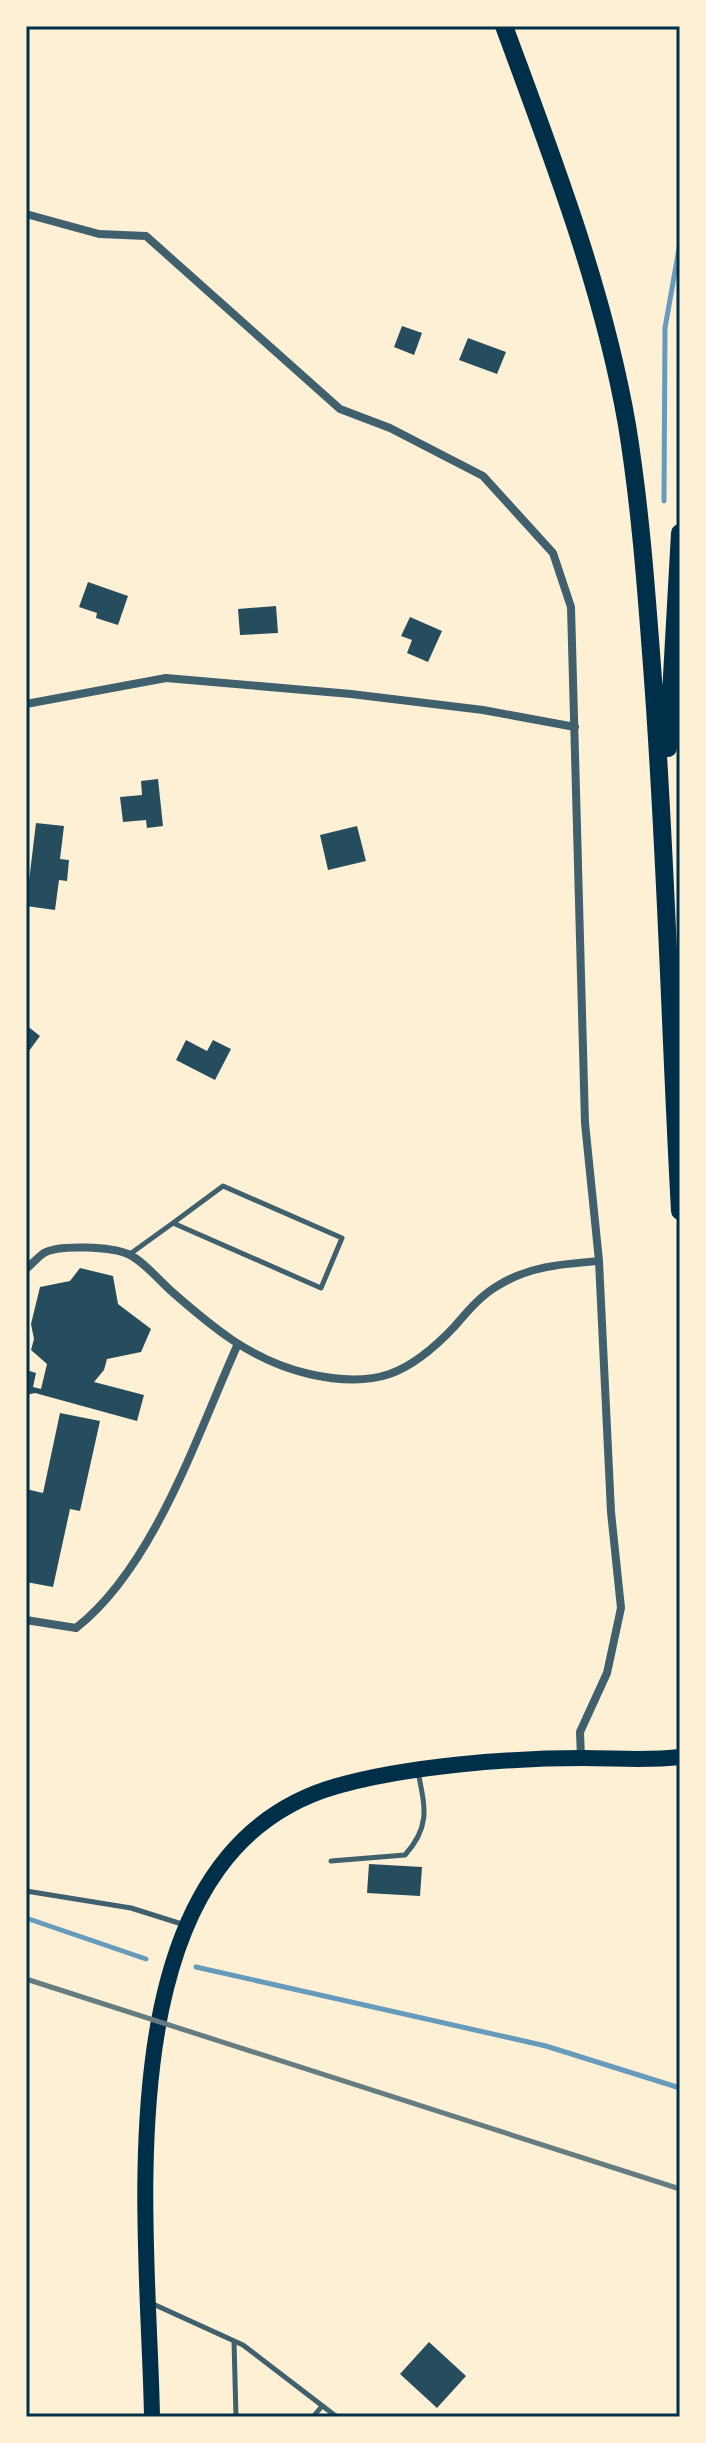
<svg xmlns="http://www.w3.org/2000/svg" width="706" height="2443" font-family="Karla,sans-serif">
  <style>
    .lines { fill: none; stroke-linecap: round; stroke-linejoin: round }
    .stream { stroke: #669bbc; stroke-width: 5 }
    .building { fill: #264d5e }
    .service { stroke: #3f606c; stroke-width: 5 }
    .minor { stroke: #3f606c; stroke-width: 8 }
    .primary { stroke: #003049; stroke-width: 16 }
    .motorway { stroke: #003049; stroke-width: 18 }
    .rail { stroke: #657d81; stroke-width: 5 }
    .neatline { fill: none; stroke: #003049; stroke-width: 3 }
  </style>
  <rect width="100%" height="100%" fill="#fdf0d5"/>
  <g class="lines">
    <path class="stream" d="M 664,501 L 665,328 L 680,243
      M 26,1918 L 146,1959
      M 196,1967 L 546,2046 L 680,2088"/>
  </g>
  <path class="building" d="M 402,326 L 422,333 L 414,355 L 394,347 Z
    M 468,338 L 506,352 L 497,374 L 459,360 Z
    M 88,582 L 128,596 L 118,625 L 96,618 L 97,613 L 79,607 Z
    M 276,606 L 278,633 L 240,635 L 238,609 Z
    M 410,617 L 442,631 L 428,662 L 407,653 L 412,640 L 401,636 Z
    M 158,779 L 163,826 L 147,828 L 146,820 L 123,822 L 120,797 L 142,795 L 141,781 Z
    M 36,823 L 64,826 L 60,859 L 69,860 L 67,881 L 59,880 L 55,910 L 26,906 Z
    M 357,826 L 366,861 L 328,870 L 320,835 Z
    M 26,1025 L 40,1036 L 26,1055 Z
    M 186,1040 L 207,1051 L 213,1040 L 231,1049 L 215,1080 L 176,1060 Z
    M 80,1268 L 113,1276 L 118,1304 L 151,1329 L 141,1352 L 107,1359 L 104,1370 L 94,1382 L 144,1395 L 137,1421 L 35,1393 L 26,1395 L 26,1370 L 36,1373 L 33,1387 L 41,1389 L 47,1364 L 31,1350 L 34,1339 L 31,1324 L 40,1287 L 70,1281 Z
    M 60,1413 L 100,1421 L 80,1511 L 70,1509 L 53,1587 L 26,1582 L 26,1489 L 43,1493 Z
    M 369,1864 L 422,1867 L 420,1896 L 367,1893 Z
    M 429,2342 L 466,2376 L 437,2408 L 400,2374 Z"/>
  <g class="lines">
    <path class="service" d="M 130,1254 L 173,1223 L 321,1288 L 342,1238 L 223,1186 L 173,1223
      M 331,1861 L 405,1855 C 431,1826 425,1807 418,1772
      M 26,1891 L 131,1908 L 185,1925
      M 153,2304 L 243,2345 L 337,2417
      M 234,2341 L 236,2417
      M 313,2417 L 322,2406"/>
    <path class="minor" d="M 26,214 L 99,234 L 146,236 L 340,409 L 390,428 L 483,476 L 553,553 L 571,607 L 585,1123 L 599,1261 L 611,1512 L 621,1608 L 607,1673 L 580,1732 L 581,1758
      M 26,704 L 166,678 L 351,694 L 483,710 L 575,727
      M 26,1269 C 32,1264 38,1257 44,1253 C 59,1244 112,1247 128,1254 C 142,1260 158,1279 170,1290 C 212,1327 252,1361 309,1374 C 375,1389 409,1375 455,1326 C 468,1311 481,1295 499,1285 C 530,1266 563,1264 599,1261
      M 26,1620 L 76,1628 C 154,1567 197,1435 237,1346"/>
    <path class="primary" d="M 152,2417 C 149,2228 97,1854 337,1786 C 408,1766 509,1758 583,1758 C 616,1758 647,1761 680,1757"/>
    <path class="motorway" d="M 504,26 C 552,157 603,287 627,425 C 640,505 646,586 652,666 C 666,848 670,1029 680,1211
      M 668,748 L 680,533"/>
    <path class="rail" d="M 26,1979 L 680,2189"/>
  </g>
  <rect width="706" height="2443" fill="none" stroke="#fdf0d5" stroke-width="56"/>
  <rect x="28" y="28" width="650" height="2387" class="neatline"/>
</svg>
